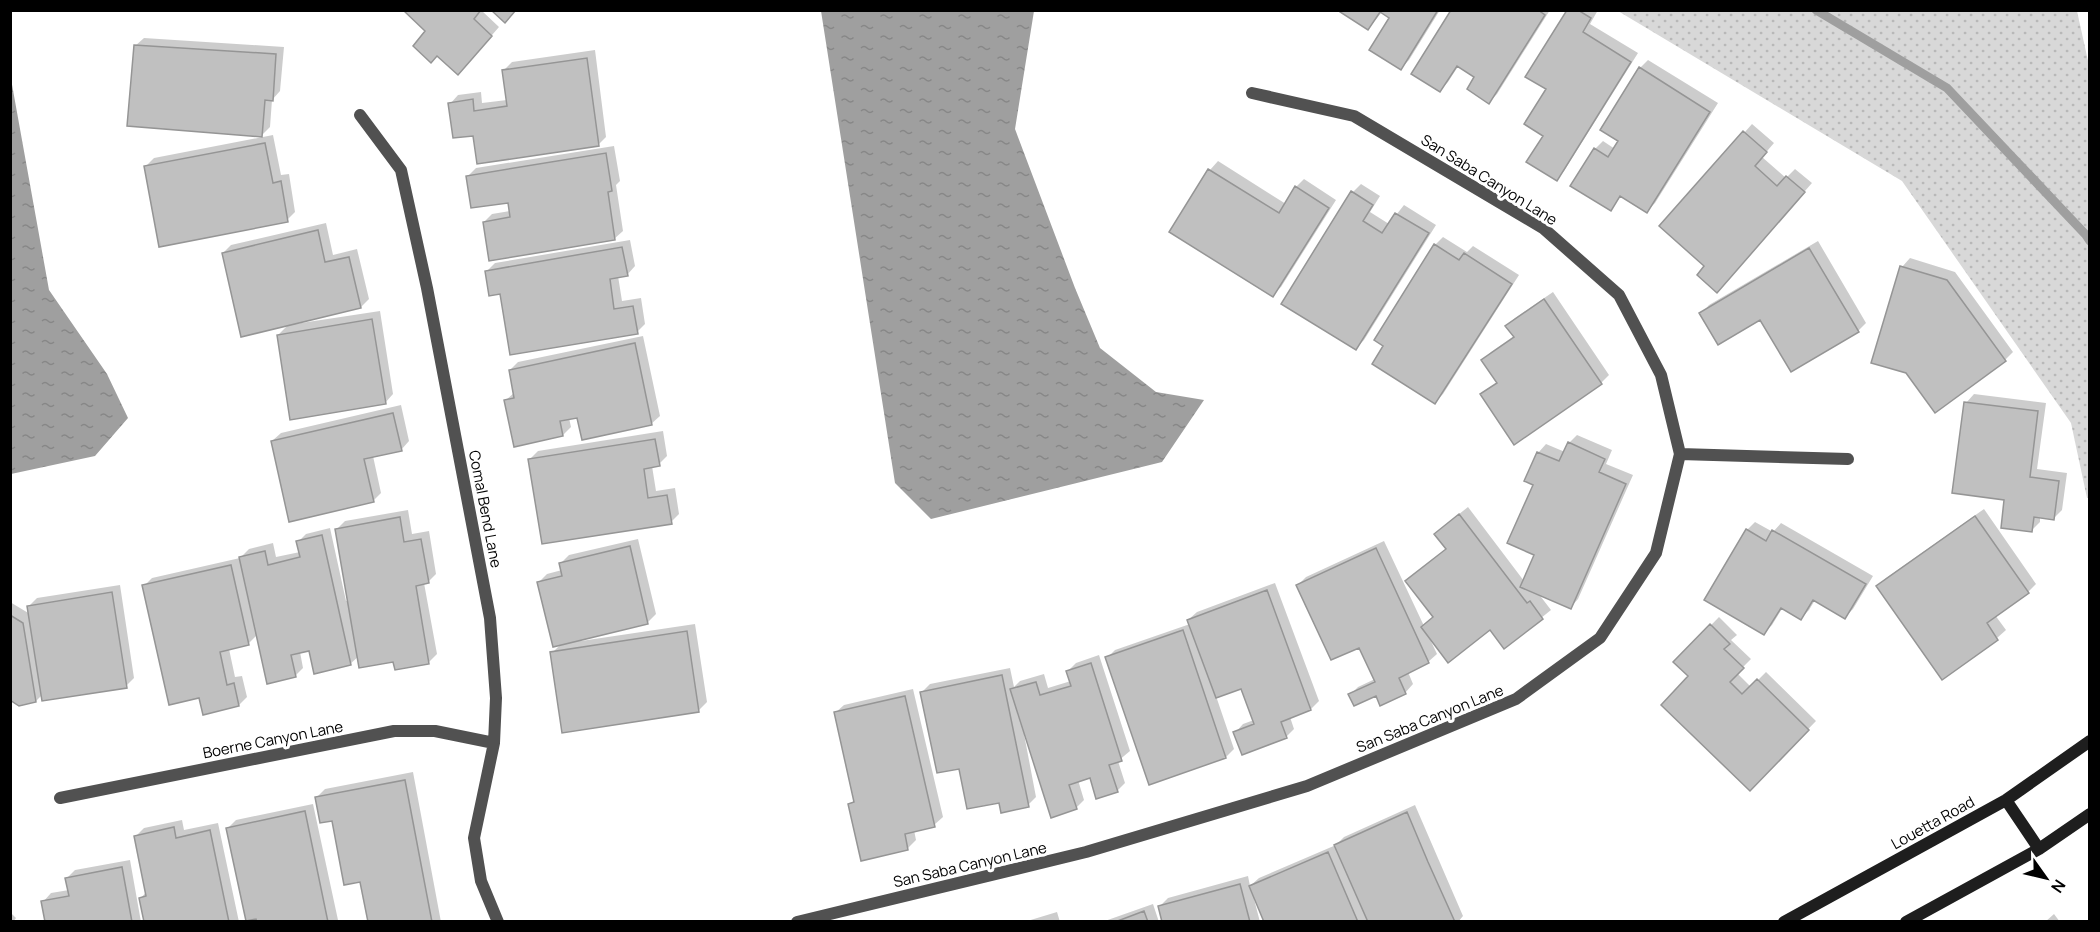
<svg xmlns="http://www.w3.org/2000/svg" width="2100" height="932" font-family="Manrope,sans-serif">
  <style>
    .grass { fill: url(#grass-dots) }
    .water { fill: url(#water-ripples) }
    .shadow { fill: #0003 }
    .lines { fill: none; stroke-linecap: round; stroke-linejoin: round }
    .stream { stroke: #9f9f9f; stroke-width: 9 }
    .building { fill: #c0c0c0; stroke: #959595; stroke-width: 1.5 }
    .minor { stroke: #515151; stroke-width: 12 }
    .secondary { stroke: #1e1e1e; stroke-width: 12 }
    .labels { text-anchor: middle; stroke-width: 6; stroke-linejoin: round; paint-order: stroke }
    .street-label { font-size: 15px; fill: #000; stroke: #fff }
  </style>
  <defs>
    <pattern id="grass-dots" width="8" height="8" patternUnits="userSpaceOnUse" patternTransform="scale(1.5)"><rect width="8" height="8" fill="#d8d8d8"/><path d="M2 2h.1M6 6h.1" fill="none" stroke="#b8b8b8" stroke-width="1.8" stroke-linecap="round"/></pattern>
    <pattern id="water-ripples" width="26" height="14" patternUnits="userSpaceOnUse" patternTransform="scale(1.5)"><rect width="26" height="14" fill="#9f9f9f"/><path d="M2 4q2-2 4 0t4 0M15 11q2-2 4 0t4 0" fill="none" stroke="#878787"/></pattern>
  </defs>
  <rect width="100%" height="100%" fill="#fff"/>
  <path class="grass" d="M 1618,11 L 2077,11 L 2090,70 L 2089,498 L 2087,498 L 2071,423 L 1902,181 Z"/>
  <path class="water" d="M 821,11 L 1034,11 L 1015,129 L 1075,288 L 1100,348 L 1156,392 L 1204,400 L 1162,462 L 931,519 L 895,483 Z
    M 11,79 L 49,290 L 107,374 L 128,418 L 95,456 L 11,474 Z"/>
  <path class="shadow" d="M 405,10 L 481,10 L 499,27 L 466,65 Z
    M 1340,10 L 1440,10 L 1409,60 L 1401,68 L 1391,17 L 1382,12 L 1368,29 Z
    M 1453,10 L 1550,10 L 1497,94 L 1489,102 L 1476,77 L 1459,65 L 1448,82 L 1440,90 Z
    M 1569,10 L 1598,10 L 1590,24 L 1638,53 L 1564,171 L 1556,179 L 1548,89 Z
    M 144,38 L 284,47 L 280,91 L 272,100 L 270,127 L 262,135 L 135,46 Z
    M 595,50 L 606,137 L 598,145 L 474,134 L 450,104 L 458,95 L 481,92 L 482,103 L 507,100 L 504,70 L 512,62 Z
    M 1648,60 L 1718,103 L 1655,203 L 1647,211 L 1622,195 L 1610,209 L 1595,149 L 1603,141 L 1615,149 L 1620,140 L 1640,68 Z
    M 1752,124 L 1774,143 L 1762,157 L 1786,178 L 1795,169 L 1812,183 L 1725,282 L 1662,226 Z
    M 273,135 L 281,175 L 289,174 L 295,212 L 287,220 L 146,166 L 154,158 Z
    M 614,146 L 620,181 L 616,185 L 623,231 L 614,239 L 484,222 L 492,214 L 510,211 L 509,201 L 468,176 L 476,168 Z
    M 1218,161 L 1286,204 L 1296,187 L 1304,179 L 1336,200 L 1281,287 L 1272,295 L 1171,232 L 1210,170 Z
    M 1361,184 L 1380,196 L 1370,212 L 1389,224 L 1404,205 L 1436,225 L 1364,340 L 1356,348 L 1353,192 Z
    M 326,223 L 333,255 L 357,249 L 369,299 L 361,307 L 223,253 L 231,245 Z
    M 1443,237 L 1467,252 L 1473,246 L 1519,275 L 1443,394 L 1435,402 L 1435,245 Z
    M 630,240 L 635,266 L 627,275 L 618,276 L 622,301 L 641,298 L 645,324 L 637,332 L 487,271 L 495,263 Z
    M 1818,241 L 1866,323 L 1858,331 L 1760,318 L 1701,314 L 1709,305 Z
    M 1910,258 L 1955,272 L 2013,352 L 2005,360 L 1907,372 L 1902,267 Z
    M 1553,292 L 1609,375 L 1601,383 L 1482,395 L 1497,382 L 1483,360 L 1491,352 L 1514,336 L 1507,326 L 1515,318 Z
    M 380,311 L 393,394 L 385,403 L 278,335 L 288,325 Z
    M 643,336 L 660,416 L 651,424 L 579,416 L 569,418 L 571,427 L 563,435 L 506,400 L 515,392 L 510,370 L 518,362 Z
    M 1974,394 L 2046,403 L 2037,469 L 2067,473 L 2062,510 L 2054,518 L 2040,516 L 2040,522 L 2031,531 L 1966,403 Z
    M 401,405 L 409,441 L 401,450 L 373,456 L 381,493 L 373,501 L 272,441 L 281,433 Z
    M 663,431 L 667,456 L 659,464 L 652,466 L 656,491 L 675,488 L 679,514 L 671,522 L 530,459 L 538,451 Z
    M 1577,435 L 1612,450 L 1606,464 L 1633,475 L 1578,599 L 1570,608 L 1538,593 L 1551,610 L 1505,647 L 1490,628 L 1429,637 L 1437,654 L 1428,662 L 1408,672 L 1413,684 L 1405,693 L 1350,695 L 1358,687 L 1375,679 L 1360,646 L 1298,585 L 1306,577 L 1384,541 L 1424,626 L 1434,616 L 1447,548 L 1444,526 L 1468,507 L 1524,581 L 1536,554 L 1535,484 L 1538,453 L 1546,444 L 1565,452 L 1569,443 Z
    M 1984,509 L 2036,584 L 2028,592 L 1995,615 L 2006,630 L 1997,638 L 1942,678 L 1878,586 L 1886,578 Z
    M 408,510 L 412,534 L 429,531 L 436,574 L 428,582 L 424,583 L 437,654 L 429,662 L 359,656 L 350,664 L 311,650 L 300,652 L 303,668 L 295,676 L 258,634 L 248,644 L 229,649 L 235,677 L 242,676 L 247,697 L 239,705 L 200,696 L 144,586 L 152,578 L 240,558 L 249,549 L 273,543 L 276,557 L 300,552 L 298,542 L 306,534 L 330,528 L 346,601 L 349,600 L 337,529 L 345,521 Z
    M 1755,522 L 1773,532 L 1781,523 L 1873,576 L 1853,609 L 1845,617 L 1815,600 L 1809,610 L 1801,618 L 1783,607 L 1772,625 L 1764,633 L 1747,530 Z
    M 638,539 L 656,614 L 647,623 L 580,639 L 581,641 L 695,624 L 707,702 L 698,711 L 552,653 L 561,644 L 539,582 L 547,574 L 562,570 L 561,563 L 569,555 Z
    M 1275,583 L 1319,701 L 1311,709 L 1290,717 L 1294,729 L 1286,737 L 1235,733 L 1243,724 L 1254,720 L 1242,687 L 1216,696 L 1234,749 L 1226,757 L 1107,658 L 1115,650 L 1190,624 L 1188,620 L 1197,612 Z
    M 120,585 L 134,678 L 126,686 L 43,694 L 36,701 L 10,698 L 10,602 L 30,614 L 29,606 L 37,598 Z
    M 1719,617 L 1737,635 L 1731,640 L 1751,659 L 1737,673 L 1751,687 L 1766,672 L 1816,721 L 1750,789 L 1690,676 L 1675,662 Z
    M 1099,655 L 1130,751 L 1118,761 L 1125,783 L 1117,791 L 1091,777 L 1078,780 L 1084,800 L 1076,808 L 1026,734 L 1024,734 L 1036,797 L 1028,805 L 1000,801 L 960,767 L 922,692 L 930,684 L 1010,668 L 1014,687 L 1020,681 L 1044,674 L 1048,688 L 1071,681 L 1068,671 L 1076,663 Z
    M 913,689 L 943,817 L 934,825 L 914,830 L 916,840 L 908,848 L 850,805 L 855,800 L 835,713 L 844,705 Z
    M 413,772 L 441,922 L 369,922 L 362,880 L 333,819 L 317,797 L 325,789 Z
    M 313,804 L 338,920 L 336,922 L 258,922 L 228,828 L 236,820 Z
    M 1415,805 L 1463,916 L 1458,922 L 1265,922 L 1256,898 L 1254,899 L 1260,922 L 1163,922 L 1159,907 L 1168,898 L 1248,876 L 1250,886 L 1259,878 L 1336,845 L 1344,837 Z
    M 182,820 L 184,830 L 218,823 L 239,922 L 145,922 L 141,898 L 147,891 L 136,836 L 144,828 Z
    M 130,860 L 141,922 L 46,922 L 43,902 L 51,893 L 69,890 L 67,878 L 75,870 Z
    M 1153,904 L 1159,922 L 1102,922 Z
    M 10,912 L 16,918 L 13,922 L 10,922 Z
    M 1057,912 L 1060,922 L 1024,922 Z
    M 2054,914 L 2060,922 L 2045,922 Z"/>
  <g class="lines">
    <path class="stream" d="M 1816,10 L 1947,88 L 2086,235 L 2090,241"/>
  </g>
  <path class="building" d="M 403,10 L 481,10 L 474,19 L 492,36 L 458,75 L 437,56 L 431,63 L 413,46 L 425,31 Z
    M 491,10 L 516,10 L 505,23 Z
    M 1337,10 L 1438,10 L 1401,70 L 1369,50 L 1389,18 L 1380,12 L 1368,30 Z
    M 1451,10 L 1538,10 L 1545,15 L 1489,104 L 1467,89 L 1474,77 L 1457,66 L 1440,92 L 1411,74 Z
    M 1567,10 L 1578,10 L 1591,18 L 1583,32 L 1631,62 L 1557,181 L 1526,162 L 1543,136 L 1524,124 L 1546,89 L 1525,77 Z
    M 134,45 L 276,54 L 273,101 L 265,100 L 262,137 L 127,126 Z
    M 587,58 L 599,146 L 477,164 L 473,136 L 453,138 L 448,103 L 473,99 L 474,111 L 507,106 L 502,70 Z
    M 1639,67 L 1710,112 L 1647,213 L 1620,196 L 1611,211 L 1570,186 L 1594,148 L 1608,157 L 1618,141 L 1600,130 Z
    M 1743,131 L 1767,152 L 1755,166 L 1777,186 L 1786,176 L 1805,192 L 1717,293 L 1697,275 L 1704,266 L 1659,226 Z
    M 265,143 L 273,183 L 281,181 L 288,222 L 159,247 L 144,166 Z
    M 606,153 L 612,191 L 608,192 L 615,240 L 489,261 L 483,222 L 510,217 L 508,203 L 471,208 L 466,176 Z
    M 1208,169 L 1279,213 L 1295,186 L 1329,208 L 1273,297 L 1169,232 Z
    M 1351,191 L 1373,205 L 1363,221 L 1382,233 L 1395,213 L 1429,233 L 1356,350 L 1281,304 Z
    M 318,230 L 325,262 L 349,257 L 361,308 L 241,337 L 222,253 Z
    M 1434,244 L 1459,260 L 1464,253 L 1512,284 L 1435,404 L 1372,364 L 1383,346 L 1374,340 Z
    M 622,247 L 628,276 L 610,279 L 614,309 L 633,306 L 638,334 L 510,355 L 500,294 L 489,296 L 485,271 Z
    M 1809,248 L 1859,332 L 1791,372 L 1760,320 L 1718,345 L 1699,313 Z
    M 1900,266 L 1947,280 L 2006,361 L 1935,413 L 1906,373 L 1871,363 Z
    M 1544,299 L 1602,384 L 1514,445 L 1480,394 L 1497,383 L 1481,360 L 1514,337 L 1505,326 Z
    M 372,319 L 386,404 L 290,420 L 277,335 Z
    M 635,343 L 652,425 L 582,440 L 577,418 L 560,421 L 563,436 L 514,447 L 504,400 L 514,398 L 509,370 Z
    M 1964,402 L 2038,411 L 2030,477 L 2059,481 L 2054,520 L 2034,517 L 2032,532 L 2001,528 L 2004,500 L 1952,493 Z
    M 393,413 L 402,451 L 364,459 L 374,502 L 289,522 L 271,441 Z
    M 655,439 L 660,466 L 644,469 L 648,498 L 667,495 L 672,524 L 542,544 L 528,459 Z
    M 1568,442 L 1605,459 L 1599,472 L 1626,484 L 1571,609 L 1520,587 L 1534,555 L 1507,543 L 1533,485 L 1524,481 L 1537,452 L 1559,461 Z
    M 1459,514 L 1527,603 L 1530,601 L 1543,619 L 1504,649 L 1490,630 L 1448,663 L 1421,627 L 1433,617 L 1405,581 L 1446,549 L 1434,534 Z
    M 1975,516 L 2029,593 L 1987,623 L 1998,640 L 1942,680 L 1876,586 Z
    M 400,517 L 404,542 L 421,539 L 429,583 L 416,586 L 429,664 L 395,670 L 393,662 L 359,668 L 335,529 Z
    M 1746,529 L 1766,541 L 1772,530 L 1866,584 L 1845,619 L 1813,600 L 1801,620 L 1781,608 L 1764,635 L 1704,600 Z
    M 322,535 L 351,665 L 314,674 L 309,651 L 291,655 L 296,677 L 267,684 L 239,557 L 265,551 L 268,565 L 300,557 L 296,541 Z
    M 630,546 L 648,624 L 553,647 L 537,582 L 562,576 L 559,563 Z
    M 1376,548 L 1429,663 L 1399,678 L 1406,694 L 1380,706 L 1376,696 L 1354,706 L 1348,694 L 1375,682 L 1359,648 L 1331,660 L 1296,585 Z
    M 231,565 L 249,645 L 220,652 L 227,685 L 234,683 L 239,706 L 203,715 L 199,698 L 169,705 L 142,585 Z
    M 1267,590 L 1311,710 L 1281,722 L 1287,738 L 1242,755 L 1233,732 L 1254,724 L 1241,689 L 1216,698 L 1187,620 Z
    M 112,592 L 127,688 L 42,701 L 27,606 Z
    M 10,615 L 23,623 L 36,702 L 19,706 L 10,700 Z
    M 1710,624 L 1730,644 L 1724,649 L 1744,668 L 1730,682 L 1742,694 L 1757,679 L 1809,730 L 1750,791 L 1661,705 L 1688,676 L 1673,662 Z
    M 1183,630 L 1226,758 L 1149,785 L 1105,657 Z
    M 687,631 L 699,712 L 562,733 L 550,652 Z
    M 1091,663 L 1122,761 L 1109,765 L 1118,792 L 1096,799 L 1090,778 L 1069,785 L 1077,809 L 1051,818 L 1010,689 L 1036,682 L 1040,695 L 1071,686 L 1066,671 Z
    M 1002,675 L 1029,807 L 1001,813 L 999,803 L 967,809 L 959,769 L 937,773 L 920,692 Z
    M 905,696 L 935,827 L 905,834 L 908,850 L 861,861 L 848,804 L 854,802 L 834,712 Z
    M 405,780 L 432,922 L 368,922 L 360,882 L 344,885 L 332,821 L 320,823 L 315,797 Z
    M 305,811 L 328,922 L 257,922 L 256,919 L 246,921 L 226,828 Z
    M 1407,812 L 1428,862 L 1455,922 L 1368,922 L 1334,845 Z
    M 174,827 L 176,838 L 210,830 L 229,922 L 144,922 L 139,898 L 146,896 L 134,836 Z
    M 1328,852 L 1358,922 L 1264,922 L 1249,886 Z
    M 122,867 L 132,922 L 45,922 L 41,901 L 69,896 L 65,878 Z
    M 1240,884 L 1250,922 L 1162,922 L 1158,906 Z
    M 1144,911 L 1148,922 L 1115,922 Z"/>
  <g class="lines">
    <path class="minor" d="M 360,115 L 401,170 L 427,288 L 490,618 L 496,698 L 494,743 L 474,838 L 481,881 L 498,922
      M 1680,454 L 1848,459
      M 60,798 L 394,731 L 435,731 L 494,743
      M 797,922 L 1086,852 L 1307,786 L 1516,699 L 1600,638 L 1656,553 L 1680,454 L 1661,375 L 1619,295 L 1543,228 L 1354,116 L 1252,93"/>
    <path class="secondary" d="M 2006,800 L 2039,849
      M 1784,922 L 2006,800 L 2090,741
      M 1906,922 L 2039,849 L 2090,814"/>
  </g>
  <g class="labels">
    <g class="street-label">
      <text transform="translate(1489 180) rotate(32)" y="5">San Saba Canyon Lane</text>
      <text transform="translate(485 509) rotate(79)" y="5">Comal Bend Lane</text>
      <text transform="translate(1430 719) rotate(-22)" y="5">San Saba Canyon Lane</text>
      <text transform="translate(273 740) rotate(-11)" y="5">Boerne Canyon Lane</text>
      <text transform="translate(1933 823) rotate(-29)" y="5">Louetta Road</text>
      <text transform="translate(970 865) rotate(-13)" y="5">San Saba Canyon Lane</text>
    </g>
  </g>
  <rect width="2100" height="932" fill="none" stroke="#000000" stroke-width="24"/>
  <g transform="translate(2046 878) rotate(124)" stroke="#ffffff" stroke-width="4.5" paint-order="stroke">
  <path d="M0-4.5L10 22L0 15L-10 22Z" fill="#000000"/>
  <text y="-9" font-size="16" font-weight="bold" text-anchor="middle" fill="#000000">N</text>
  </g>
</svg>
